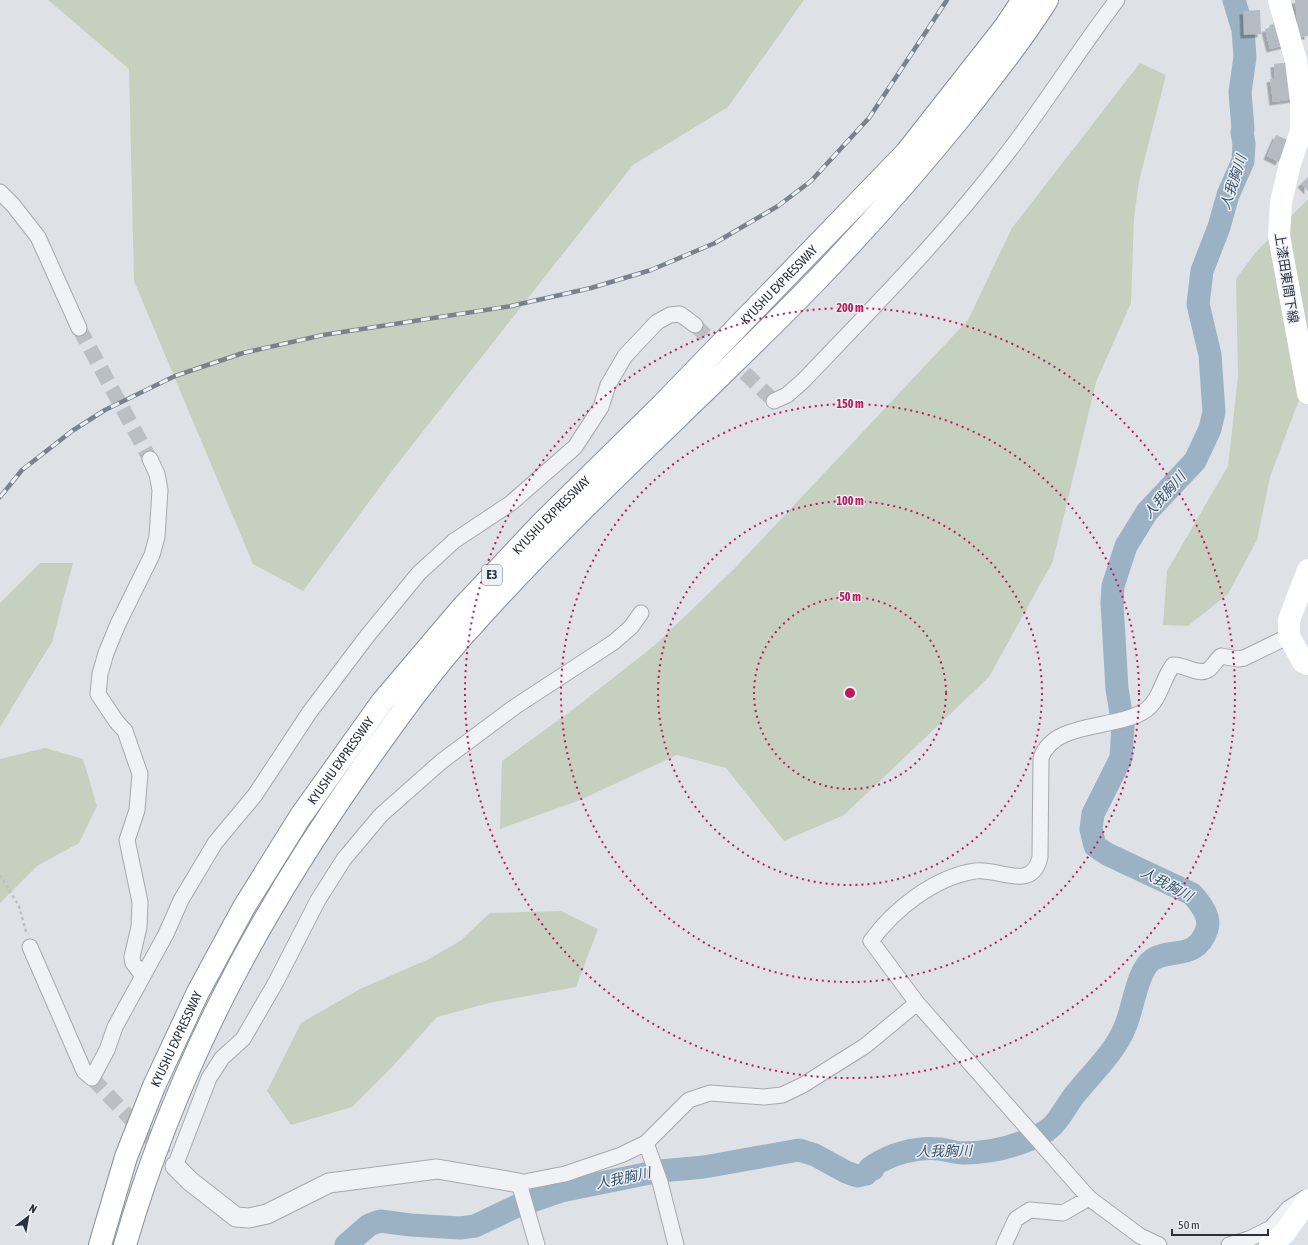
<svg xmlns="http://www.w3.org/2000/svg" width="1308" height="1245" font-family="'Asap Condensed','Noto Sans JP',sans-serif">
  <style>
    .green { fill: #c5d0bf }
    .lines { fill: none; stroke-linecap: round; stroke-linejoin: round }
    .river { stroke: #9bb2c4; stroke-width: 23 }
    .building { fill: #b5bbc3; filter: url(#shadow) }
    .minor-tunnel { stroke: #babfc4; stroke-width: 15; stroke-dasharray: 15 8; stroke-linecap: butt }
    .minor-casing { stroke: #a4a9b0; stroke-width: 17 }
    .tertiary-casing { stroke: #a4a9b0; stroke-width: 21 }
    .motorway-casing { stroke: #86909c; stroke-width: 24 }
    .path { stroke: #bcc0c5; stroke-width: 2.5; stroke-dasharray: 3 3; stroke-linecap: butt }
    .minor { stroke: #f0f2f5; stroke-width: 15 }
    .tertiary { stroke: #f0f2f5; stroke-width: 19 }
    .secondary { stroke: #fff; stroke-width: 22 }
    .motorway { stroke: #fff; stroke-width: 22 }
    .rail-casing { stroke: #78828f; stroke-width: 4.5 }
    .rail { stroke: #edf0f4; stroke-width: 3; stroke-dasharray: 9; stroke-linecap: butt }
    .ring { fill: none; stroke: #c2185b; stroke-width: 2; stroke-dasharray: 2 4 }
    .labels { text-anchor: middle; stroke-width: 3; stroke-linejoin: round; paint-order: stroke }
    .shield { fill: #edf0f4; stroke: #636a73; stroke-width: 1 }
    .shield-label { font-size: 12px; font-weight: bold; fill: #28313c }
    .street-label { font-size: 13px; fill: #28313c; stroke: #edf0f4 }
    .water-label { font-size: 14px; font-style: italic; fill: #35526c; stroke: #edf0f4 }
    .centre { fill: #c2185b; stroke: #edf0f4; stroke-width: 2 }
    .ring-label { font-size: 12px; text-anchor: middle; font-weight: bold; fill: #c2185b; stroke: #edf0f4; stroke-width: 3; stroke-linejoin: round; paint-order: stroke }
  </style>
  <defs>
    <filter id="shadow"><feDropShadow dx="-3.5" dy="3.5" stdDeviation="0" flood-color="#0004"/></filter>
  </defs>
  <rect width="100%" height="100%" fill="#dee2e6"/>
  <path class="green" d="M 48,0 L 804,0 L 728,107 L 633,165 L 394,468 L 303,591 L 253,564 L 134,281 L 129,69 Z
    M 1140,63 L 1166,75 L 1139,181 L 1134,218 L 1131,303 L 1096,382 L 1053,561 L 989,677 L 844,815 L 784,841 L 726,768 L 677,755 L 580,800 L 500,829 L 502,761 L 575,708 L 655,645 L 734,569 L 968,320 L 1012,228 Z
    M 1308,199 L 1308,376 L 1270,477 L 1257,540 L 1228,594 L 1188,626 L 1163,625 L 1167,571 L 1228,466 L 1238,376 L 1236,279 L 1255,253 Z
    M 40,563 L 73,563 L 52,642 L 0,727 L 0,603 Z
    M 45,748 L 83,759 L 97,806 L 79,843 L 37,866 L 0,903 L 0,759 Z
    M 561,911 L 598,929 L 576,987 L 489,1003 L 437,1017 L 392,1067 L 352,1107 L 291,1125 L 267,1091 L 301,1023 L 360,989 L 429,959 L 460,941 L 490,913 Z"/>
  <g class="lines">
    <path class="river" d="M 346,1245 L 369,1225 L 380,1221 L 411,1225 L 460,1228 L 475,1226 L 517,1206 L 561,1191 L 660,1171 L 704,1167 L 799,1150 L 815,1155 L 846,1172 L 857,1176 L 866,1174 L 870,1168 L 873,1169 L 873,1166 C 892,1153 917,1147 939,1149 C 947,1150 955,1153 963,1153 C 982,1153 1005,1149 1023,1142 C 1032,1139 1042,1135 1050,1128 C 1061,1119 1067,1103 1077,1092 C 1094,1071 1115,1052 1125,1027 C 1133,1010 1137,970 1152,960 C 1170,947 1196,962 1207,929 C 1211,916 1200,903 1192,894 L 1107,854 L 1095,846 L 1091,829 L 1093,814 L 1121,758 L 1123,725 L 1117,689 L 1112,603 L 1113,586 L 1126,546 L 1147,512 L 1195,461 L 1210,429 L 1214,412 L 1210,355 L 1198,304 L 1202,271 L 1219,227 L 1228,195 L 1243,161 L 1244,144 L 1242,132 L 1243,129 L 1240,92 L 1245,57 L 1243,30 L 1234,0"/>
  </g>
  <path class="building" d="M 1295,0 L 1308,0 L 1308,36 L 1299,37 Z
    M 1260,10 L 1261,34 L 1244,35 L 1243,11 Z
    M 1280,20 L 1286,45 L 1270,49 L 1265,29 L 1274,26 L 1273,22 Z
    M 1290,62 L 1295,99 L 1273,102 L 1270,79 L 1275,78 L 1274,64 Z
    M 1276,135 L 1288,140 L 1279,162 L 1267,156 Z
    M 1308,177 L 1308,191 L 1301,184 Z"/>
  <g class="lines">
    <path class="minor-tunnel" d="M 695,325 L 774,401
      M 79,328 L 150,459
      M 92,1078 L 175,1166"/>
    <g class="minor-casing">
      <path id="minor" d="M 0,192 L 13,205 L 38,237 L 79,328
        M 774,401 L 787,395 L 803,381 C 872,309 941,239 1002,160 C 1043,108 1077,52 1117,0
        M 30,947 L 84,1071 L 92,1078 L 107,1050 L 115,1027 L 166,934 L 181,900 L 215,843 L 255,795 L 309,713 L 368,635 L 419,573 L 454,541 L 511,503 L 575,447 L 601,407 L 608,385 L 625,356 L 657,322 L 670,315 L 680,314 L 695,325
        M 143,976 L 133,963 L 132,957 L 139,927 L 140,902 L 127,840 L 137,810 L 140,774 L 125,731 L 116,721 L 98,694 L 100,674 L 106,653 L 118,624 L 152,555 L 157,537 L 160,490 L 157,474 L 150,459
        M 917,1003 L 871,941 C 894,909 935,877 975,871 C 998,867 1032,893 1040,857 L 1041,758 C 1054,720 1117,730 1146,710 C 1160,700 1163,678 1173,665 C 1184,664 1197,676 1208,670 C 1213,667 1216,660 1221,656 L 1238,659 L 1244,658 L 1289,636
        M 646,1143 L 660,1182 L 676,1245
        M 175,1166 L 209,1078 L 222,1058 L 243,1039 L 276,982 L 318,900 L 344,859 L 381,815 L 442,761 L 516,706 L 614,642 L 631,627 L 641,613
        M 537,1245 L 519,1183 L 565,1174 L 621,1155 L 646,1143 L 689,1100 L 710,1093 L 764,1097 L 782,1095 L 803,1085 L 865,1046 L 917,1003 L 1089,1198 L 1140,1236 L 1159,1245
        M 1004,1245 L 1016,1219 L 1030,1210 L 1063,1213 L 1089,1198
        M 1229,1245 L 1249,1239 L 1271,1228 L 1289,1208 L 1305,1198"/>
    </g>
    <g class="tertiary-casing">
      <path id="tertiary" d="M 175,1166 L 190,1181 L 236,1217 L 249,1218 L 267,1214 L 329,1183 L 437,1169 L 519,1183"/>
    </g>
    <g class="motorway-casing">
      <g id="motorway">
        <path id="s1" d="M 100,1245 L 126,1157 L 154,1086 L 198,992 L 244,907 L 300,817 L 382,702 L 461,609 L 542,523 L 662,405 L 906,153 L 1005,27 L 1023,0"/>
        <path d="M 125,1245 C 176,1069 257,917 362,768 C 398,717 435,665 478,619 C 583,502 702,398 812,285 C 867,228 919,169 968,108 C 996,72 1023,38 1047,0"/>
      </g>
    </g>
    <path class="path" d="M 0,875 L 19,906 L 27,935"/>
    <use href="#minor" class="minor"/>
    <use href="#tertiary" class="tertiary"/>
    <path class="secondary" d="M 1279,0 L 1296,61 L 1301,101 L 1301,131 L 1290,164 L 1281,202 L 1279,236 L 1308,393
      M 1308,570 L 1289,620 L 1289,636 L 1303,662 L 1308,664
      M 1270,1245 L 1284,1234 L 1308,1200"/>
    <use href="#motorway" class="motorway"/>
    <g class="rail-casing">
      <path id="rail" d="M 0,497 L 22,470 L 72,431 L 105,410 L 175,376 L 243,353 L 323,335 L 511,306 L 591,288 L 651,270 L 715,243 L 778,206 L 811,181 L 869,118 L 947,0"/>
    </g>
    <use href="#rail" class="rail"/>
  </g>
  <g class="ring">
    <circle cx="850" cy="693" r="96"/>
    <circle cx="850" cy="693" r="192"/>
    <circle cx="850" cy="693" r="289"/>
    <circle cx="850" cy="693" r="385"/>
  </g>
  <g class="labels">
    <rect class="shield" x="482" y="565" width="20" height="20" rx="3"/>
    <g class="shield-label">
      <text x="492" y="579">E3</text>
    </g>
    <g class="street-label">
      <text transform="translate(1287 278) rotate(81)" y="5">上漆田東間下線</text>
      <text dy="5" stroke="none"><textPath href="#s1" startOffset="1192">KYUSHU EXPRESSWAY</textPath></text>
      <text dy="5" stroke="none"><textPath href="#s1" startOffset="868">KYUSHU EXPRESSWAY</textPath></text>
      <text dy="5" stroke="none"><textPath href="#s1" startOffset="544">KYUSHU EXPRESSWAY</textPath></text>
      <text dy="5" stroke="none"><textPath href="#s1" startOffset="220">KYUSHU EXPRESSWAY</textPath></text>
    </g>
    <g class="water-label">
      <text transform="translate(1233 182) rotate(-72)" y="5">人我胸川</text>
      <text transform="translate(1164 495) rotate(-49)" y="5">人我胸川</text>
      <text transform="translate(1167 884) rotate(28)" y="5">人我胸川</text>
      <text transform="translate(944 1151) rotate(-1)" y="5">人我胸川</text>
      <text transform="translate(623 1178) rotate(-12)" y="5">人我胸川</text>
    </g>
  </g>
  <circle cx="850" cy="693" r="6" class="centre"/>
  <g class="ring-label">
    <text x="850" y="312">200 m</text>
    <text x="850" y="408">150 m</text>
    <text x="850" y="505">100 m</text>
    <text x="850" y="601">50 m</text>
  </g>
  <g transform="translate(28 1217) rotate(31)" stroke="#edf0f4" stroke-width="3" paint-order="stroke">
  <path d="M0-3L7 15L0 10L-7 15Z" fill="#28313c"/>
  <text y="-6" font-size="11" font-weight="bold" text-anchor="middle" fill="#28313c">N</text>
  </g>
  <path d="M1172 1229v6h96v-6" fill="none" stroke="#28313c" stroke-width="2"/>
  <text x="1178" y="1229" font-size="12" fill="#28313c" stroke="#edf0f4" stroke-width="3" paint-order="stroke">50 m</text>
</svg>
